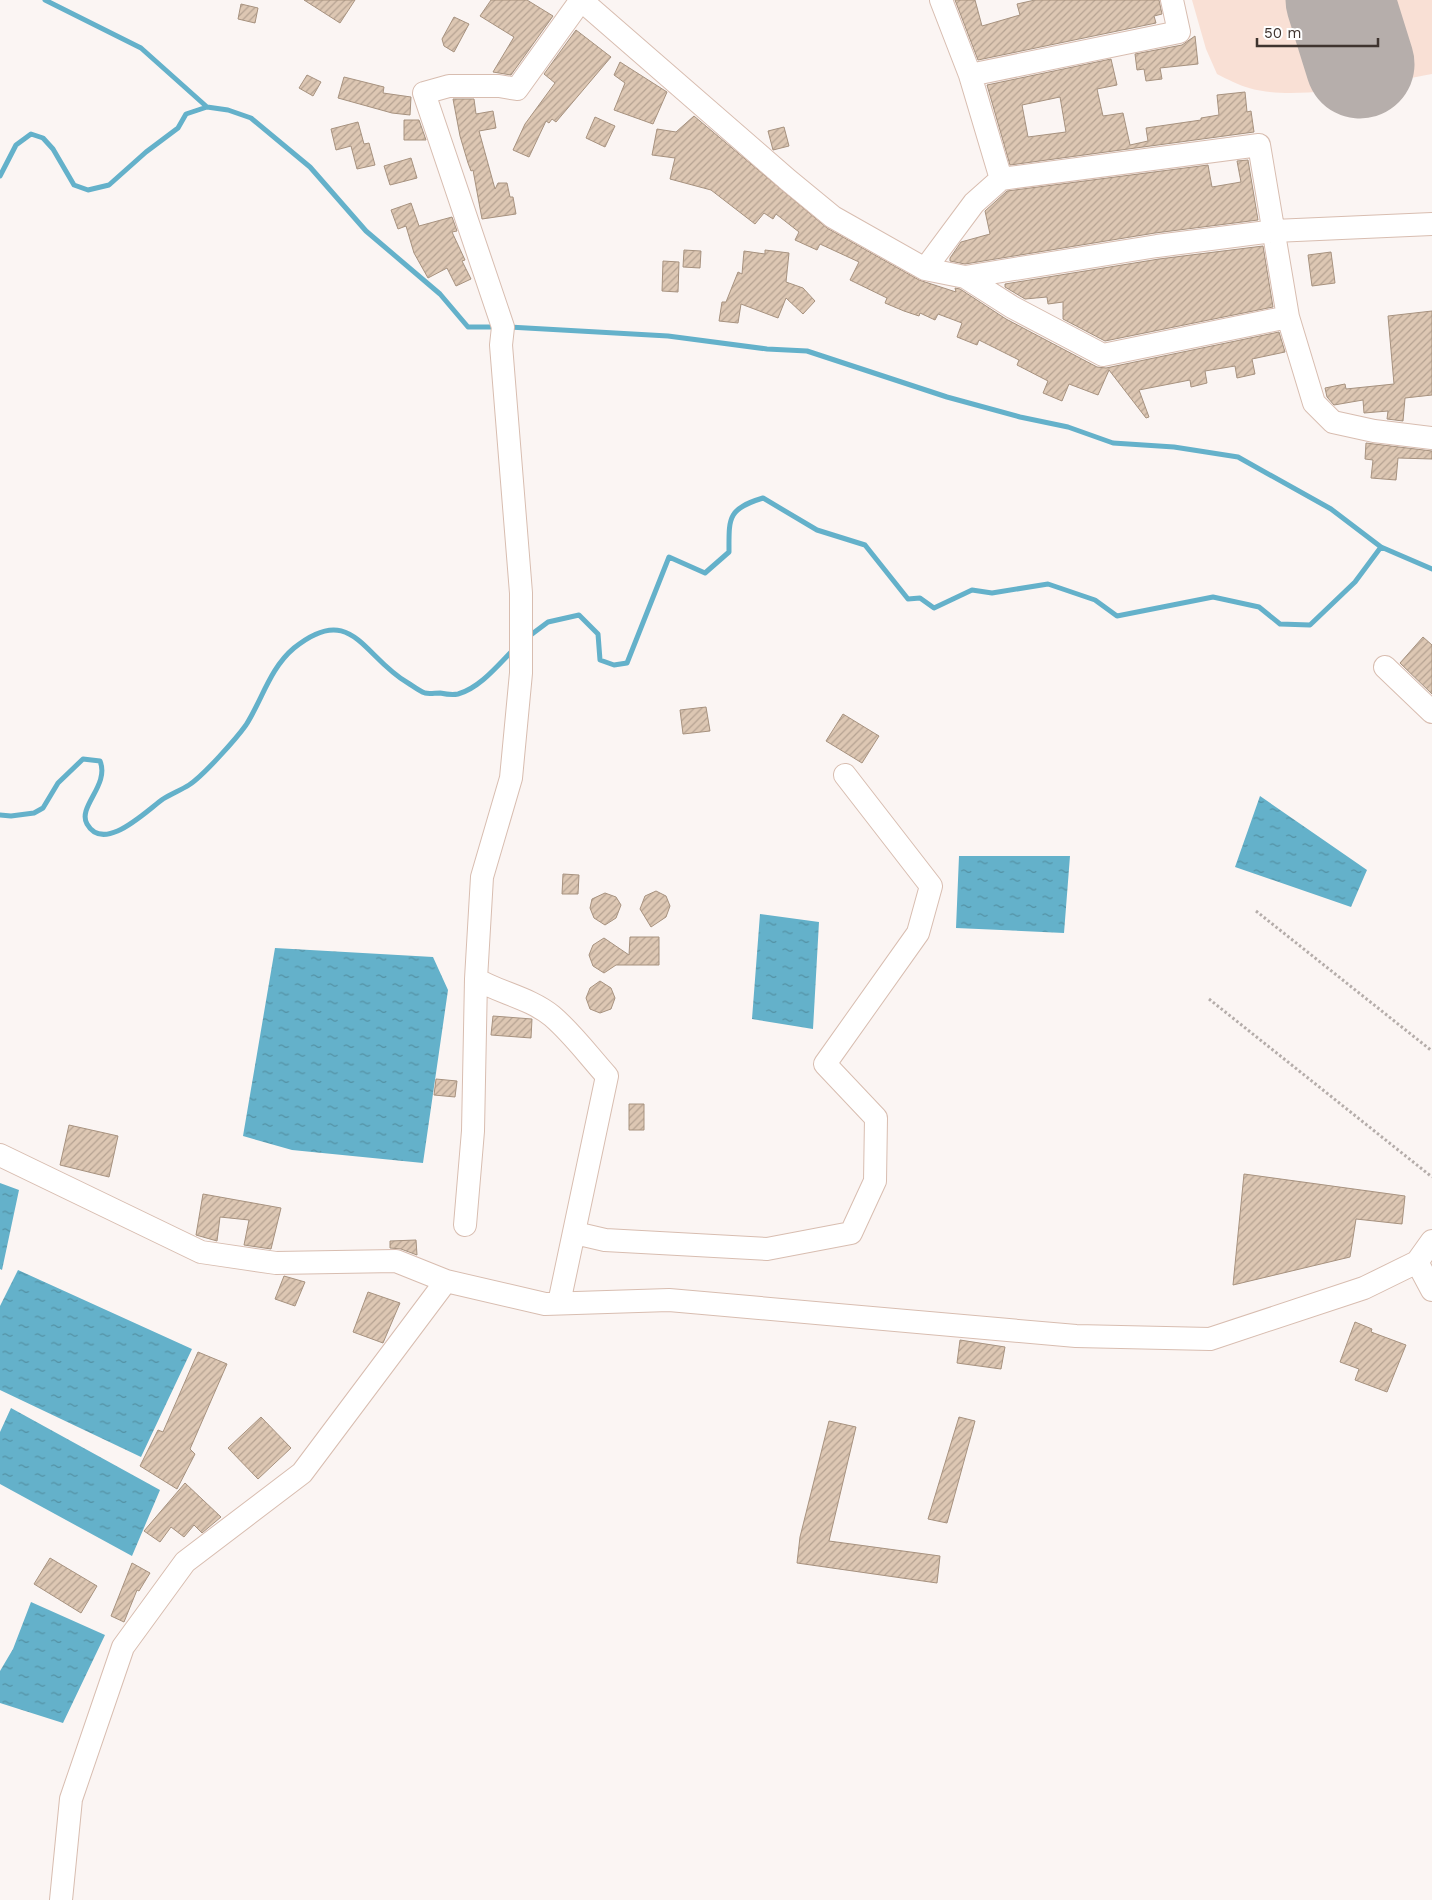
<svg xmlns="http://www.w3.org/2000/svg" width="1432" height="1900" font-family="'Work Sans',sans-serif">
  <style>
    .green { fill: #f9e0d5 }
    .water { fill: url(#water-ripples) }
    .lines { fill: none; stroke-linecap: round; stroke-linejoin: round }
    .stream { stroke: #64b1ca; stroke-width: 5 }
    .runway { stroke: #b6aeab; stroke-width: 109 }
    .building { fill: url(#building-hatch); stroke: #a7927f; fill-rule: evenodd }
    .minor-casing { stroke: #d8bdb0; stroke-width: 24 }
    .path { stroke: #b5adaa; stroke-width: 3; stroke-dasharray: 2.5 2.5; stroke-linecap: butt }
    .minor { stroke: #fff; stroke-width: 22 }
  </style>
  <defs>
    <pattern id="water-ripples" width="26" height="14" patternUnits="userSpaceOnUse" patternTransform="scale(1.25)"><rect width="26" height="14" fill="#64b1ca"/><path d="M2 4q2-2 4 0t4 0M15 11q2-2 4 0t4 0" fill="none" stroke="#5491a4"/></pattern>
    <pattern id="building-hatch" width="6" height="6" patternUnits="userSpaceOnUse" patternTransform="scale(1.25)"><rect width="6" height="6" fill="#ddc7b3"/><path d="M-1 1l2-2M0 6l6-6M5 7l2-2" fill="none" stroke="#b5a292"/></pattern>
  </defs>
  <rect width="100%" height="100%" fill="#fbf5f3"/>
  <path class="green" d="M 1192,0 L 1293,0 L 1323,68 L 1373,67 L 1398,53 L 1398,43 L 1383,0 L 1432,0 L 1432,74 C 1384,83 1294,102 1249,88 C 1238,85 1227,79 1217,74 L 1206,49 Z"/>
  <path class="water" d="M 1260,796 L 1367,870 L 1351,907 L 1235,867 Z
    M 959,856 L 1070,856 L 1064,933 L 956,928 Z
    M 760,914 L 819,922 L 813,1029 L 752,1019 Z
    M 275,948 L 433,957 L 448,990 L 423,1163 L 292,1150 L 243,1136 Z
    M 0,1183 L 19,1190 L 2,1270 L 0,1269 Z
    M 18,1270 L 192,1349 L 141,1457 L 0,1390 L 0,1306 Z
    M 11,1408 L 160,1490 L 132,1556 L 0,1484 L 0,1432 Z
    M 31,1602 L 105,1635 L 63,1723 L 0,1703 L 0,1671 L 13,1649 Z"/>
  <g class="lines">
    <path class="stream" d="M 45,0 L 141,48 L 207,107
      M 0,176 L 16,145 L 31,134 L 43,138 L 53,149 L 74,185 L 88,190 L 109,185 L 146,152 L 178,128 L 186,114 L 207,107 L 228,110 L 251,118 L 310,167 L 366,231 L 440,294 L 468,327 L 498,327
      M 509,327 L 668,336 L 767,349 L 807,351 L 947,397 L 1020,417 L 1068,427 L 1113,443 L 1174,447 L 1238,457 L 1331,509 L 1381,547 L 1432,569
      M 528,637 L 548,622 L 579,615 L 598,634 L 600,660 L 614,665 L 627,663 L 669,557 L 705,573 L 729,552 C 729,518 727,509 763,498 L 817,530 L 865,545 L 908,599 L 920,598 L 934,608 L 972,590 L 992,593 L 1048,584 L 1095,600 L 1117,616 L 1213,597 L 1259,607 L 1280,624 L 1310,625 L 1355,582 L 1381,547
      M 0,815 L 11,816 L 34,813 L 43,808 L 58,783 L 83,759 L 100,761 C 110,785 77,807 87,824 C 104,854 146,811 163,799 C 171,794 181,790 189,785 C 203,776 236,739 246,725 C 262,700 270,668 294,648 C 352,601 363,657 408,683 C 413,686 419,691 425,693 C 429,694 435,693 440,693 C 445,694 453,695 458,694 C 480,688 499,664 514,649"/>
    <path class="runway" d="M 1340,0 L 1360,64"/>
  </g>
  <path class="building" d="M 304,0 L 355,0 L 340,23 Z
    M 491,0 L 527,0 L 553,16 L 511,75 L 493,72 L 514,37 L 480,16 Z
    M 955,0 L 975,0 L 982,26 L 1020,15 L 1017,4 L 1035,0 L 1159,0 L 1162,14 L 1154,16 L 1156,23 L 978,60 Z
    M 241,4 L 258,8 L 255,23 L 238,19 Z
    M 454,17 L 469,24 L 454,52 L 444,46 L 442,39 Z
    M 576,30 L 611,57 L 556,122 L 552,119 L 549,123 L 546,121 L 529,157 L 513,150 L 525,124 L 555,83 L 544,74 Z
    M 1195,36 L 1198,64 L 1160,68 L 1162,79 L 1146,81 L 1144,69 L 1137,70 L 1135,54 L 1182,45 Z
    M 1111,59 L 1117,85 L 1097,89 L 1103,116 L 1123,113 L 1130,145 L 1148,141 L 1146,128 L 1201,120 L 1201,118 L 1219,115 L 1217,95 L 1245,92 L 1247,112 L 1251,111 L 1254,132 L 1010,165 L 987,85 ZM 1060,97 L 1066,132 L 1028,137 L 1022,105 Z
    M 620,62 L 667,92 L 653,124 L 614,110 L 625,83 L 614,75 Z
    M 307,75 L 321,82 L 313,96 L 299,88 Z
    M 344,77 L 384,87 L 383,93 L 411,97 L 410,115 L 392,113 L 338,98 Z
    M 453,99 L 474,99 L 476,114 L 493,111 L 496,128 L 479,131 L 495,189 L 498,183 L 507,183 L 510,197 L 513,197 L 516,214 L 482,219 L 473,170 L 471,171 L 468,163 L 460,136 Z
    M 694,116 L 827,228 L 919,280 L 956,292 L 955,288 L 960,289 L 1006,319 L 1097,367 L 1106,368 L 1279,332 L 1285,352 L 1252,359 L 1255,374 L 1237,378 L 1235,366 L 1205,371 L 1207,383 L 1191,387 L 1190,380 L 1139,390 L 1149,417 L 1146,418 L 1109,370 L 1098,395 L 1069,384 L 1062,401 L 1043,393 L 1048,381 L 1017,365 L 1019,360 L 979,340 L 977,345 L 957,337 L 962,323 L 938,314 L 935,320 L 920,313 L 919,316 L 904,311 L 885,303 L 887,298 L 850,280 L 859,262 L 820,244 L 817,250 L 795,240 L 799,232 L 776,214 L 773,219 L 764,213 L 755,224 L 711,190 L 670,179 L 675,158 L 652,155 L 657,129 L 676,132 Z
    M 595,117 L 615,126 L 605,147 L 586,138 Z
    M 404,120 L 419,120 L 426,140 L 404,140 Z
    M 358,122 L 364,144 L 369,143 L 375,165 L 357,169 L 351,146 L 336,150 L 331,129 Z
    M 784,127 L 789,146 L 773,150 L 768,131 Z
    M 411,158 L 417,178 L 390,185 L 384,166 Z
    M 1248,160 L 1258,220 L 1155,233 L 965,264 L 950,261 L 950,258 L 961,242 L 990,234 L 985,211 L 1007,191 L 1208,165 L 1212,187 L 1241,182 L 1237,161 Z
    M 411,203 L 419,226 L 452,217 L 457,231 L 452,232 L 465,260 L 462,261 L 471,279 L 456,286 L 447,268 L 428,278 L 414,253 L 406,226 L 398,229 L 391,210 Z
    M 1263,246 L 1273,307 L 1105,341 L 1063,319 L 1063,302 L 1048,304 L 1047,297 L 1025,299 L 1005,287 L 1005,284 L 1159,259 Z
    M 684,250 L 701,251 L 700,268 L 683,267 Z
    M 765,250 L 789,253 L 786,282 L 803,288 L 815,301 L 803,314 L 786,298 L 778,318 L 741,304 L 738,323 L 719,321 L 722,302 L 726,302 L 738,272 L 742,274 L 744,251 L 765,254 Z
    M 1331,252 L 1335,283 L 1312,286 L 1308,255 Z
    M 663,261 L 679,262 L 678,292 L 662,291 Z
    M 1432,311 L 1432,395 L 1405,398 L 1403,421 L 1387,419 L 1388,411 L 1364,413 L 1363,400 L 1334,405 L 1327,397 L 1325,388 L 1345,384 L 1346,389 L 1394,384 L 1388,316 Z
    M 1366,443 L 1432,451 L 1432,459 L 1398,458 L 1396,480 L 1371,478 L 1373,460 L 1365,459 Z
    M 1423,637 L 1432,645 L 1432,694 L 1400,663 Z
    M 706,707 L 710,731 L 683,734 L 680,710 Z
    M 843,714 L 879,736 L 862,763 L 826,741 Z
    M 563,874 L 579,875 L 578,894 L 562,894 Z
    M 656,891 L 666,896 L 670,906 L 666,917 L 651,927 L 640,909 L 645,896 Z
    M 605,893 L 616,897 L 621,905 L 616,918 L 605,925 L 594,918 L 590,908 L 592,899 Z
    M 630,937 L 659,937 L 659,965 L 616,965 L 604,973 L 593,966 L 589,955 L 593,945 L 604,938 L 629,955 Z
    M 600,981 L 611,988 L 615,998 L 611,1009 L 600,1013 L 590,1009 L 586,998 L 590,988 Z
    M 493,1016 L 532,1019 L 531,1038 L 491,1035 Z
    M 436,1079 L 457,1081 L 455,1097 L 434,1095 Z
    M 629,1104 L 644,1104 L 644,1130 L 629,1130 Z
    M 69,1125 L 118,1136 L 109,1177 L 60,1165 Z
    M 1244,1174 L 1405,1196 L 1402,1224 L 1356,1219 L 1350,1257 L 1233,1285 Z
    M 203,1194 L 281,1208 L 271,1249 L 244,1245 L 249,1220 L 220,1217 L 217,1241 L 196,1235 Z
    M 416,1240 L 417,1255 L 401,1249 L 390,1248 L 390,1241 Z
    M 284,1276 L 305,1282 L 295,1306 L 275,1299 Z
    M 368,1292 L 400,1303 L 383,1343 L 353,1332 Z
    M 1355,1322 L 1372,1329 L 1371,1332 L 1406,1345 L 1387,1392 L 1355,1380 L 1359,1369 L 1340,1362 Z
    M 960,1340 L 1005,1347 L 1001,1369 L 957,1363 Z
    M 198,1352 L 227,1364 L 190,1449 L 195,1454 L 177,1489 L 140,1466 L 158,1430 L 163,1432 Z
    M 261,1417 L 291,1448 L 258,1479 L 228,1448 Z
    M 959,1417 L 975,1421 L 947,1523 L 928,1519 Z
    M 829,1421 L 856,1427 L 829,1541 L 940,1556 L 937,1583 L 797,1563 L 800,1537 Z
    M 185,1483 L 221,1517 L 202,1533 L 194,1525 L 184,1537 L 171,1527 L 160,1542 L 144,1531 Z
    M 50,1558 L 97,1586 L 81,1613 L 34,1584 Z
    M 132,1563 L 150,1573 L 139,1591 L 137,1590 L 124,1622 L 111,1616 Z"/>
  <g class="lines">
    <g class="minor-casing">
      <path id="minor" d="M 581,0 L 788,180 L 833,217 L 925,269 L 965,277 L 1012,307 L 1103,355 L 1288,317
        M 941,0 L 970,75 L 1001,179
        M 970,75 L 1179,32 L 1172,0
        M 925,269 L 974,203 L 1001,179 L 1259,145 L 1288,317 L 1314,403 L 1333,422 L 1374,431 L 1432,438
        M 965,277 L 1157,246 L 1274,231 L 1432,224
        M 1385,667 L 1432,712
        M 476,979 C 500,993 530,998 552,1016 C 572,1033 589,1056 607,1076 L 559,1303
        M 0,1155 L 201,1252 L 276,1263 L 396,1261 L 446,1281 L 545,1304 L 669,1300 L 1076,1336 L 1210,1339 L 1364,1288 L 1417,1262 L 1432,1241
        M 465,1225 L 473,1131 L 476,979 L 482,877 L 511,778 L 521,673 L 521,593 L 501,345 L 503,327 L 424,93 L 449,86 L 499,86 L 517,89 L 581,0
        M 575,1233 L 605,1240 L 767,1249 L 851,1233 L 875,1181 L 876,1118 L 825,1064 L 918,933 L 931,886 L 845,775
        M 1417,1262 L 1432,1290
        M 61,1900 L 71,1799 L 123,1647 L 185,1562 L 302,1473 L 446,1281"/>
    </g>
    <path class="path" d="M 1256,911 L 1432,1051
      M 1209,999 L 1432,1177"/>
    <use href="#minor" class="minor"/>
  </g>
  <path d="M1257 38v8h121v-8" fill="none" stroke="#3f342f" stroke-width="2.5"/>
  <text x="1264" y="38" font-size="15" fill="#3f342f" stroke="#ffffff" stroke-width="4" paint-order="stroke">50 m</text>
</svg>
